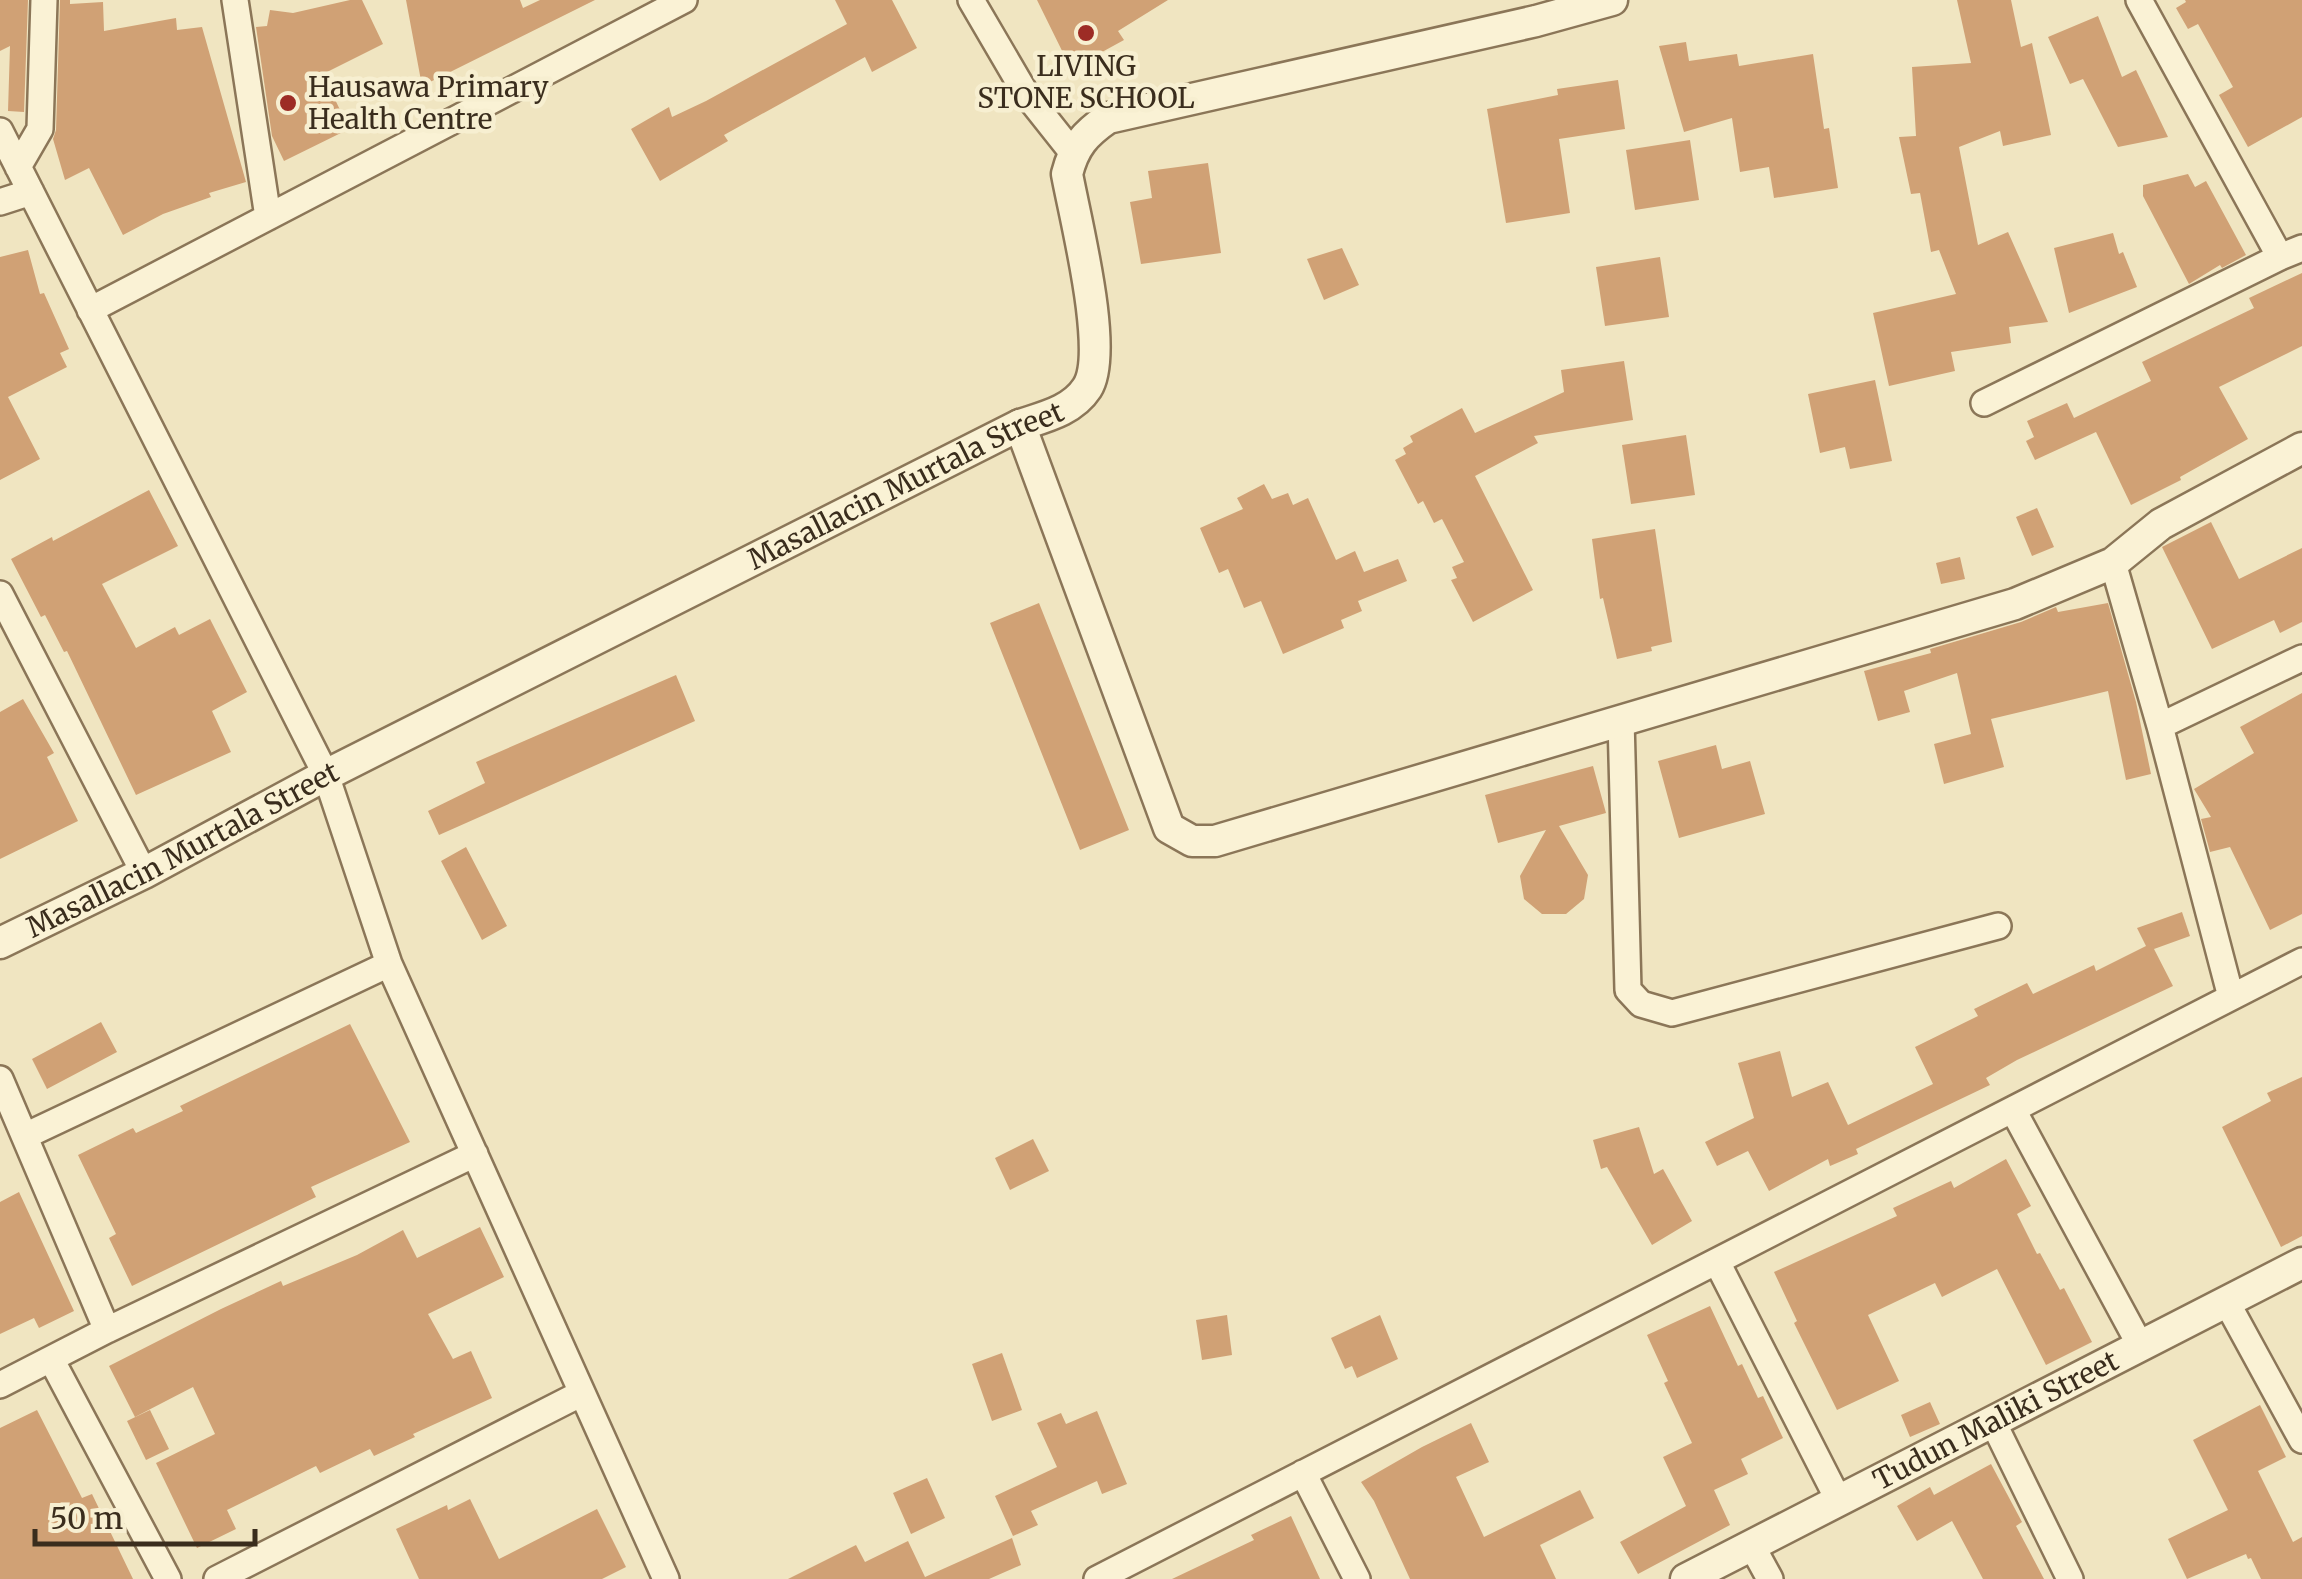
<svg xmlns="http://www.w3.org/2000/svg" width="2302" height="1579" font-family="Merriweather,serif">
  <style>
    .building { fill: #d0a175 }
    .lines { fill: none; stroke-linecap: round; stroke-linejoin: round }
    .minor-casing { stroke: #8b7658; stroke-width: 30 }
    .tertiary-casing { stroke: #8b7658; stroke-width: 35 }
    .minor { stroke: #faf2d5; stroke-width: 25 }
    .tertiary { stroke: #faf2d5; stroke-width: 30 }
    .poi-dot { fill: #9d2c25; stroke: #f7efd1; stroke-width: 4 }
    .labels { text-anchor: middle; stroke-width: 9; stroke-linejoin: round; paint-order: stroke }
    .poi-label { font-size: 28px; fill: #3a2d1d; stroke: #f7efd1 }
    .street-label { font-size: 28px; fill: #3a2d1d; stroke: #f7efd1 }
  </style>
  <rect width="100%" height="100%" fill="#f0e5c1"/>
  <path class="building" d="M 0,0 L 28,0 L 24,112 L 8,111 L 10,46 L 0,51 Z
    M 60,0 L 70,0 L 70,4 L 103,2 L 104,31 L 176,18 L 177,30 L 202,27 L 246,182 L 209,193 L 211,197 L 163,214 L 123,235 L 89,168 L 65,180 L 53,139 L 56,130 Z
    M 350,0 L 362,0 L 383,44 L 323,74 L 349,129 L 284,161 L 272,136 L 256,27 L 267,26 L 270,10 L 293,13 Z
    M 406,0 L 520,0 L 523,8 L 540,0 L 595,0 L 422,86 Z
    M 835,0 L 892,0 L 917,48 L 872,72 L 865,57 L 724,135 L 728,141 L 660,181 L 631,129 L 669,107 L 672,117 L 706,101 L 847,24 Z
    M 1037,0 L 1168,0 L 1118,31 L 1124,40 L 1071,69 Z
    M 1957,0 L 2011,0 L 2021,47 L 2032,43 L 2051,135 L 2003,146 L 2000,131 L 1959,147 L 1978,245 L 2008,232 L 2048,322 L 2009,327 L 2011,343 L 1951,352 L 1955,371 L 1889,386 L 1873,313 L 1956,294 L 1939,250 L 1931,252 L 1920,193 L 1911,194 L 1899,137 L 1916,136 L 1912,67 L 1971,63 Z
    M 2185,0 L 2302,0 L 2302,117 L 2248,147 L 2219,95 L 2233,87 L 2198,24 L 2188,29 L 2176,8 L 2186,2 Z
    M 2098,16 L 2122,77 L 2136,70 L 2168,137 L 2118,147 L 2083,79 L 2070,84 L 2048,37 Z
    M 1686,42 L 1689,61 L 1737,54 L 1739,66 L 1813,54 L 1824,129 L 1829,128 L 1838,188 L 1774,198 L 1769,167 L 1740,172 L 1732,118 L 1684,132 L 1659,46 Z
    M 1618,80 L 1625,129 L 1559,139 L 1570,213 L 1506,223 L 1487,109 L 1558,95 L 1557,89 Z
    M 1690,140 L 1699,200 L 1635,210 L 1626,150 Z
    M 1208,163 L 1221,253 L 1141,264 L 1130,202 L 1152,198 L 1148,171 Z
    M 2188,174 L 2195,187 L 2206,181 L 2246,255 L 2222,268 L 2220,265 L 2189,284 L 2143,196 L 2143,185 Z
    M 2113,233 L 2119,254 L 2123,252 L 2137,287 L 2069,313 L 2054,248 Z
    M 1342,248 L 1359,285 L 1324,300 L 1307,259 Z
    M 28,250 L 40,294 L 44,293 L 69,349 L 60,353 L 67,367 L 8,397 L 40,459 L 0,480 L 0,257 Z
    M 1660,257 L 1669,317 L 1605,326 L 1596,267 Z
    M 2302,273 L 2302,346 L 2219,387 L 2248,439 L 2180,477 L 2181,480 L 2131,505 L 2096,432 L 2035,460 L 2026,441 L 2034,437 L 2027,421 L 2067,403 L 2074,418 L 2151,381 L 2142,362 L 2254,308 L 2249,298 Z
    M 1624,361 L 1633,420 L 1534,436 L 1538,443 L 1475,476 L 1533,590 L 1473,622 L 1451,580 L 1457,578 L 1452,567 L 1464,562 L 1442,519 L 1434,523 L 1423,501 L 1418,504 L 1395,460 L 1406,454 L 1403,448 L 1413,442 L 1410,436 L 1462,408 L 1475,433 L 1564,392 L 1561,370 Z
    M 1875,380 L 1892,461 L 1850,469 L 1845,447 L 1820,453 L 1808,394 Z
    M 1686,435 L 1695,495 L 1631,504 L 1622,445 Z
    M 1264,484 L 1272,499 L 1288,493 L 1293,505 L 1308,498 L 1336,560 L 1355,551 L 1364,572 L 1398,559 L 1407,581 L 1358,601 L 1362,611 L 1341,620 L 1344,628 L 1283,654 L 1261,601 L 1244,608 L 1228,569 L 1219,573 L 1200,528 L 1243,509 L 1237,498 Z
    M 149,490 L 178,546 L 102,584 L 136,648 L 175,627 L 179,635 L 210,619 L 247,692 L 212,711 L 231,752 L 136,795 L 67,651 L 64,652 L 45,615 L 41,617 L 11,559 L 52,537 L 53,541 Z
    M 2037,508 L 2054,547 L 2032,556 L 2016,517 Z
    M 2211,522 L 2239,579 L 2302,548 L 2302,622 L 2280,633 L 2274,620 L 2212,649 L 2162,547 Z
    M 1655,529 L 1672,642 L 1651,647 L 1652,651 L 1617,659 L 1603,598 L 1600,599 L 1592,539 Z
    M 1960,557 L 1965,579 L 1941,584 L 1936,563 Z
    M 1039,603 L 1129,830 L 1080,850 L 990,623 Z
    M 2108,603 L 2136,702 L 2151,774 L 2126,780 L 2108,691 L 1991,719 L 2004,767 L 1944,784 L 1934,744 L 1971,734 L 1957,673 L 1904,691 L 1910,712 L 1878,721 L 1864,671 L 1931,653 L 1930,649 L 2021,622 L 2056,607 L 2058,612 Z
    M 676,675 L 695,721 L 439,835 L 428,811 L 485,783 L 476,762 Z
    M 2302,693 L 2302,914 L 2270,930 L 2230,847 L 2210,852 L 2201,819 L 2211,817 L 2194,789 L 2254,753 L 2240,727 Z
    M 23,699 L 54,753 L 47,757 L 78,821 L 0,859 L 0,712 Z
    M 1716,745 L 1722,769 L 1750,761 L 1765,814 L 1679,838 L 1658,761 Z
    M 1593,766 L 1606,813 L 1559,826 L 1588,875 L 1584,899 L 1566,914 L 1542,914 L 1524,899 L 1520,876 L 1546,830 L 1498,843 L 1485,795 Z
    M 466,847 L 507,926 L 482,940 L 441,861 Z
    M 2182,912 L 2190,936 L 2154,949 L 2173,986 L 2017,1060 L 1986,1078 L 1990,1085 L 1856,1149 L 1858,1154 L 1830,1166 L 1828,1159 L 1769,1191 L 1748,1151 L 1717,1166 L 1705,1142 L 1754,1118 L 1738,1063 L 1780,1051 L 1792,1097 L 1828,1082 L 1848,1125 L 1933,1084 L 1915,1047 L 1978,1016 L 1974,1009 L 2027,983 L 2033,994 L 2094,965 L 2096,971 L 2146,946 L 2137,928 Z
    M 101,1022 L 117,1052 L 47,1089 L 32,1059 Z
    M 350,1024 L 410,1142 L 311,1187 L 316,1197 L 132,1286 L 109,1238 L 116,1234 L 78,1155 L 133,1128 L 136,1133 L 183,1111 L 180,1106 Z
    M 2302,1077 L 2302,1236 L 2281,1247 L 2222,1127 L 2271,1101 L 2267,1093 Z
    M 1639,1127 L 1654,1174 L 1663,1169 L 1692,1221 L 1652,1245 L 1607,1167 L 1601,1169 L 1593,1140 Z
    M 1033,1139 L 1049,1171 L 1010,1190 L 995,1158 Z
    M 2006,1159 L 2031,1206 L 2017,1214 L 2037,1254 L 2040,1253 L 2060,1290 L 2064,1288 L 2092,1342 L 2046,1365 L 1997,1269 L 1942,1297 L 1935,1283 L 1868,1315 L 1899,1381 L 1837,1410 L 1794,1323 L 1797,1321 L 1774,1272 L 1897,1216 L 1893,1208 L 1951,1181 L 1954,1188 Z
    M 19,1192 L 74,1311 L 39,1328 L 34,1318 L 0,1334 L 0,1202 Z
    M 480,1227 L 504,1277 L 428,1314 L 453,1359 L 471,1351 L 492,1398 L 413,1434 L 415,1437 L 374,1456 L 370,1449 L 320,1473 L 316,1466 L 227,1510 L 236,1529 L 197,1548 L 156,1463 L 215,1434 L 193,1387 L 135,1417 L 109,1366 L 221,1309 L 281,1281 L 283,1286 L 357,1255 L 403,1230 L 417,1258 Z
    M 1710,1306 L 1738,1366 L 1742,1364 L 1758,1398 L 1763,1396 L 1783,1438 L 1741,1459 L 1748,1474 L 1714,1490 L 1730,1525 L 1638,1574 L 1620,1542 L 1686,1506 L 1663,1457 L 1692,1443 L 1664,1383 L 1668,1381 L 1647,1335 Z
    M 1227,1315 L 1232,1355 L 1202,1360 L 1196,1320 Z
    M 1380,1315 L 1398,1359 L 1357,1378 L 1352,1366 L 1345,1369 L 1331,1338 Z
    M 1002,1353 L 1022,1410 L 992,1421 L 972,1364 Z
    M 1930,1402 L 1940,1424 L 1910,1437 L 1901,1415 Z
    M 2260,1405 L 2286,1457 L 2258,1471 L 2293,1542 L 2302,1537 L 2302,1579 L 2261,1579 L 2251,1558 L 2248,1559 L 2246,1554 L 2187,1579 L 2168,1539 L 2228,1510 L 2193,1440 Z
    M 37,1410 L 82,1498 L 92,1494 L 133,1579 L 0,1579 L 0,1428 Z
    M 150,1410 L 169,1449 L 146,1460 L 127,1421 Z
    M 1097,1411 L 1127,1484 L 1102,1494 L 1097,1481 L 1031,1511 L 1038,1525 L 1013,1536 L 995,1496 L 1057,1467 L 1037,1423 L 1061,1413 L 1066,1424 Z
    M 1471,1423 L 1489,1462 L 1456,1477 L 1484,1537 L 1580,1490 L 1594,1518 L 1540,1545 L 1556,1579 L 1410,1579 L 1374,1501 L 1361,1482 L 1422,1447 Z
    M 1991,1464 L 2022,1522 L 2016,1526 L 2044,1579 L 1983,1579 L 1952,1521 L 1917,1541 L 1897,1506 L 1930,1487 L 1934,1495 Z
    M 927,1478 L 945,1518 L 911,1534 L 893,1493 Z
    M 470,1499 L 499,1559 L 597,1509 L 626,1567 L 602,1579 L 419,1579 L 396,1529 L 447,1505 L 448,1510 Z
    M 1291,1516 L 1320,1579 L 1172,1579 L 1254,1540 L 1251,1535 Z
    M 1012,1538 L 1021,1565 L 989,1579 L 788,1579 L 856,1545 L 865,1562 L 908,1541 L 925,1577 Z"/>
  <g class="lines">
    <g class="minor-casing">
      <path id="minor" d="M 235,0 L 268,217
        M 971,0 L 1026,94 L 1072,152
        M 2139,0 L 2280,257
        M 0,131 L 326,775 L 389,964 L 666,1579
        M 18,167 L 40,129 L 44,0
        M 0,202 L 31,192
        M 90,310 L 684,0
        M 1984,403 L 2280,257 L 2302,248
        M 2113,563 L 2160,726 L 2231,997
        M 0,594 L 144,873
        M 1621,719 L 1628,990 L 1641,1004 L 1672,1013 L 1998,926
        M 2160,726 L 2302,658
        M 0,1079 L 107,1330
        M 2013,1110 L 2140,1345
        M 25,1136 L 389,964
        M 1717,1262 L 1839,1501
        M 2226,1301 L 2302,1440
        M 51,1359 L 168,1579
        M 0,1385 L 107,1330 L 475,1154
        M 1993,1422 L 2070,1579
        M 1303,1473 L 1357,1579
        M 1752,1546 L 1770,1579
        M 217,1579 L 582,1393
        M 1097,1579 L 2302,961"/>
    </g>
    <g class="tertiary-casing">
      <g id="tertiary">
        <path d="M 1020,425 L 1169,828 L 1192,841 L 1215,841 L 2015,604 L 2113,563 L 2161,524 L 2302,448"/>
        <path id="s1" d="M 0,943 L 144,873 L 326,775 L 1020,425 C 1044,417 1072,411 1087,388 C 1110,353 1075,218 1067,174 C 1074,146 1085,134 1108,118 L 1536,21 L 1612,0"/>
        <path id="s2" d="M 1686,1579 L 2302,1263"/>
      </g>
    </g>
    <use href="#minor" class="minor"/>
    <use href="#tertiary" class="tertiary"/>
  </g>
  <g class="poi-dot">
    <circle cx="1086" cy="33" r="10"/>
    <circle cx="288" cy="103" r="10"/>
  </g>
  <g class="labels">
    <g class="poi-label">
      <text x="1086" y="76">LIVING<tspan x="1086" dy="32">STONE SCHOOL</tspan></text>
      <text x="308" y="97" text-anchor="start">Hausawa Primary<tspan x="308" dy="32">Health Centre</tspan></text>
    </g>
    <g class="street-label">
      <text dy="10" stroke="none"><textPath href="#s1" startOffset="1015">Masallacin Murtala Street</textPath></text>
      <text dy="10" stroke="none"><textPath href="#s1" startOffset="205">Masallacin Murtala Street</textPath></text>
      <text dy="10" stroke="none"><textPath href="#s2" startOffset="348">Tudun Maliki Street</textPath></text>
    </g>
  </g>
  <path d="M35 1529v15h220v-15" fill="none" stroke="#3a2d1d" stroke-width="5"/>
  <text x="50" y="1529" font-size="30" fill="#3a2d1d" stroke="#f7efd1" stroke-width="8" paint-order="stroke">50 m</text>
</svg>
